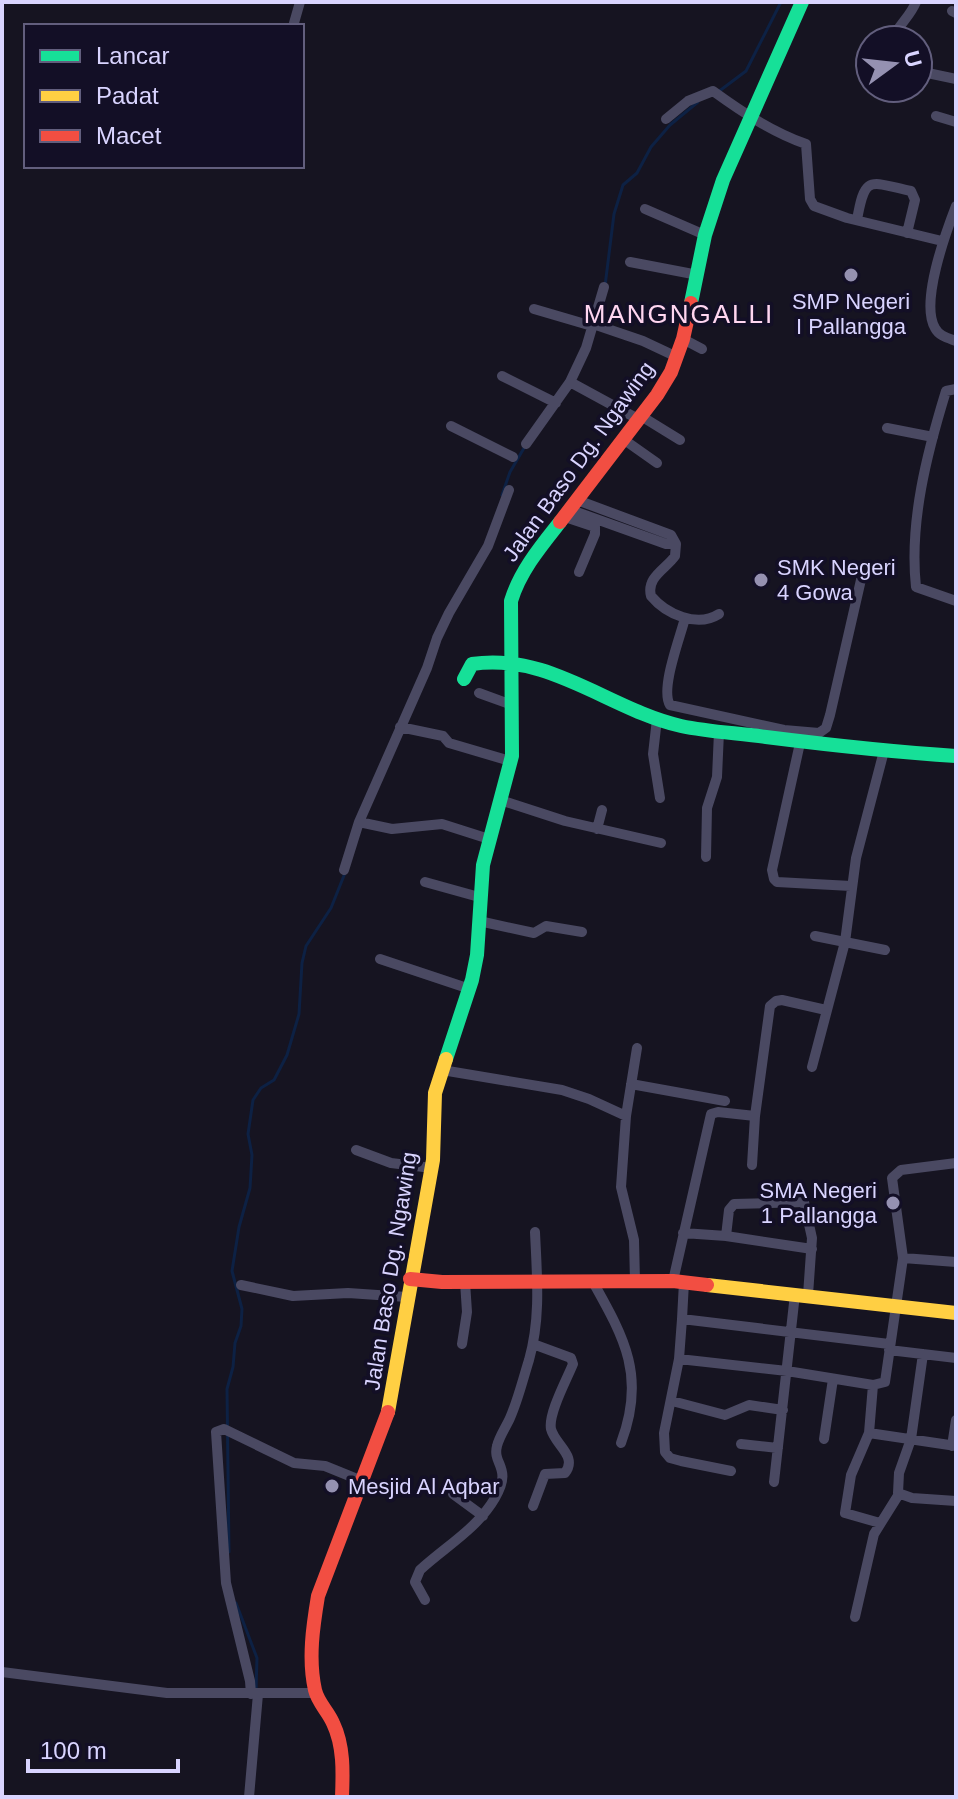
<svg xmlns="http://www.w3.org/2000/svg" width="958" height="1799" font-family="Helvetica,sans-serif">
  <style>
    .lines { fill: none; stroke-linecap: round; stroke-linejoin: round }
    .stream { stroke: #0d2144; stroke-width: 3 }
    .street { stroke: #4a4962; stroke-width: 10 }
    .fast { stroke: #16e098; stroke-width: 14 }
    .slow { stroke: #ffcf43; stroke-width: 14 }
    .jam { stroke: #f24e42; stroke-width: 14 }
    .poi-dot { fill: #9591b1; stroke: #130f26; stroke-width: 3 }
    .labels { text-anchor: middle; stroke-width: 7; stroke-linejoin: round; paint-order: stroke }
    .poi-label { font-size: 22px; fill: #d9d4ff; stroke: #130f26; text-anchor: start }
    .street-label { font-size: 22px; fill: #d9d4ff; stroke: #130f26 }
    .quarter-label { font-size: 26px; letter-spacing: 2px; fill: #ffd6f0; stroke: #130f26 }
  </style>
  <rect width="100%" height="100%" fill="#161421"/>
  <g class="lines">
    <path class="stream" d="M 718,92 L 746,71 L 781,2
      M 605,286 L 614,214 L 623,185 L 637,173 L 651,147 L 670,125 L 698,102
      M 502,495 L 510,472 L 524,448
      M 229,1552 L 227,1389 L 233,1367 L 235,1343 L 241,1326 L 242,1309 L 232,1271 L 239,1227 L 250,1188 L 252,1155 L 248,1134 L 253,1100 L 261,1088 L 274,1080 L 287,1055 L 299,1014 L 302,963 L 306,946 L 331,908 L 345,873
      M 236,1603 L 257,1658 L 256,1691"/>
    <path class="street" d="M 952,11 L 956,13
      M 294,23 L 300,2
      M 892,40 C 898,25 910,17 916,2
      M 918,71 L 956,79
      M 936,116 L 956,122
      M 666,119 L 688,101 L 713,91 C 742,112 772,132 806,144 L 810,199 L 814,206 L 847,218 L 942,241
      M 956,206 C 946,232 920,303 935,328 C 939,336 948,338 956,341
      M 645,209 L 705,235
      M 857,220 C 865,174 869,182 911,191 L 915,200 L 907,233
      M 630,262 L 698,275
      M 604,287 L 586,348 L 570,382 L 638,419
      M 534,309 L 592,326
      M 596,325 L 643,341 L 677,357
      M 683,339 L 702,349
      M 502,376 L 556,403
      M 956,389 L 946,391 C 927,453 909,522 916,587 L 956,601
      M 641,416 L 680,440
      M 451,426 L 513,457
      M 887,428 L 933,437
      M 623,439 L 657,463
      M 526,444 L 570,382
      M 577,500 L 671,535 L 676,544 L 675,556 C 666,569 646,577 651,596 C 666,614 697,628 719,614
      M 571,510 L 666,544 L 676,544
      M 565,517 L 595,527 L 595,534 L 579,572
      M 685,618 C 680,638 660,689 670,705 L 784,730 L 819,733 L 826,728 L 830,715 L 863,571
      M 479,693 L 512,705
      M 657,719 L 653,754 L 660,798
      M 400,727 L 443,736 L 449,743 L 510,761
      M 800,743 L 772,870 L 774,879 L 777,882 L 851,886
      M 500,800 L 565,821 L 661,843
      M 597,829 L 602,810
      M 489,839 L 442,824 L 392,829 L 359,822 L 427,668 L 437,638 L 449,613 L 488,546 L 509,490
      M 706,857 L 707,808 L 717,777 L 719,732
      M 344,870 L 359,822
      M 425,882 L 479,897
      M 479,921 L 534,933 L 546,926 L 582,932
      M 815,936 L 885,950
      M 380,959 L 470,989
      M 812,1067 L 845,942 L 856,858 L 884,751
      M 442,1070 L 562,1090 L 589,1099 L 626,1116 L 621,1187 L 634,1240 L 635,1281
      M 631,1084 L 725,1101
      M 626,1116 L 637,1048
      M 755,1116 L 770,1006 L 776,1001 L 782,1000 L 826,1010
      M 356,1150 L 391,1163 L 432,1168
      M 683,1233 L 726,1236 L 812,1249
      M 726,1236 L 729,1210 L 734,1204 L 804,1202 L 812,1238 L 808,1295
      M 903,1258 L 956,1262
      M 673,1281 L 711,1114 L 718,1112 L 755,1116 L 752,1165
      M 593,1282 C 625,1339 646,1377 621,1443
      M 684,1282 L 682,1319 L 889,1344
      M 241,1285 L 293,1296 L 348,1293 L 407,1297
      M 682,1319 L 679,1359 L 664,1433 L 665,1452 L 670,1458 L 681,1461 L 731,1471
      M 462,1344 L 467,1312 L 465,1282
      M 889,1350 L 956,1358
      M 923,1354 L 911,1439 L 899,1473 L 898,1493 L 912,1498 L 956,1501
      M 679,1359 L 787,1371 L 873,1385 L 885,1382 L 903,1258 L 892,1178 L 901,1170 L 956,1163
      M 873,1385 L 869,1433 L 956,1446
      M 672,1401 L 725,1415 L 749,1405 L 783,1410
      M 869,1433 L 851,1475 L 845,1513 L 880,1523
      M 824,1439 L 833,1379
      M 741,1444 L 778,1448
      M 952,1446 L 956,1420
      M 774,1482 L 795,1294
      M 453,1494 L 483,1516
      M 533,1506 L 545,1474 L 565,1473 C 578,1456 555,1445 551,1429 C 548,1414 567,1379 573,1364 L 571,1358 L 533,1344
      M 425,1600 L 415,1582 L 420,1570 C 446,1546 477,1529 495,1498 C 513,1467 492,1465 497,1446 C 499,1437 506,1427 510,1418 C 518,1400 523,1379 529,1360 C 541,1318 537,1276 535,1232
      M 855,1617 L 874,1534 L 899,1494
      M 2,1672 L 167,1693 L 315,1693
      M 251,1694 L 250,1681 L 226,1583 L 216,1432 L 224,1429 L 294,1463 L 325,1466 L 362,1481
      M 249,1797 L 258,1694"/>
    <path class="fast" d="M 691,303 L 705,235 L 723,180 L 802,2
      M 464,679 L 472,664 C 549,652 610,710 681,726 C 709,732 738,733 766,737 C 830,745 892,752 956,756
      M 446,1059 L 472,980 L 477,955 L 483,865 L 512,756 L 511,601 C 520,571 541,546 560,522"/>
    <path class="slow" d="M 707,1285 L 956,1313
      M 388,1412 L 433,1160 L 435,1093 L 446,1059"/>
    <path class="jam" d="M 560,522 L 657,395 L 671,372 L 683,339 L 691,303
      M 410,1279 L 442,1282 L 673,1281 L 707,1285
      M 342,1797 C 343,1772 344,1746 333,1723 C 328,1711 318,1703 315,1690 C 308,1659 313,1626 318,1596 L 388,1412"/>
  </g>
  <g class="poi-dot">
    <circle cx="851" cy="275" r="8"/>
    <circle cx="761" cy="580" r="8"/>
    <circle cx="893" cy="1203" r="8"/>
    <circle cx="332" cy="1486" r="8"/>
  </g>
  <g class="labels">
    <g class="poi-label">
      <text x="851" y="309" text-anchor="middle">SMP Negeri<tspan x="851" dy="25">I Pallangga</tspan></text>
      <text x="777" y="575">SMK Negeri<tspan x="777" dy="25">4 Gowa</tspan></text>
      <text x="877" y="1198" text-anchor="end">SMA Negeri<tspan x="877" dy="25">1 Pallangga</tspan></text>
      <text x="348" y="1494">Mesjid Al Aqbar</text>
    </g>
    <g class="street-label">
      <text transform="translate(578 461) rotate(-54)" y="8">Jalan Baso Dg. Ngawing</text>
      <text transform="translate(390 1271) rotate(-81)" y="8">Jalan Baso Dg. Ngawing</text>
    </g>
    <g class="quarter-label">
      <text x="679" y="323">MANGNGALLI</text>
    </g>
  </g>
  <rect width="958" height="1799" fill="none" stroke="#d9d4ff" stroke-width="8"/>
  <rect x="24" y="24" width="280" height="144" fill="#130f26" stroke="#625e7d" stroke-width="2"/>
  <rect x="40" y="50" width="40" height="12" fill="#16e098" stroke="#625e7d" stroke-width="2"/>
  <text x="96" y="64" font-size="24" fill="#d9d4ff">Lancar</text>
  <rect x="40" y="90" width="40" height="12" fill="#ffcf43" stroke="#625e7d" stroke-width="2"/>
  <text x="96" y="104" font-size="24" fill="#d9d4ff">Padat</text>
  <rect x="40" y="130" width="40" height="12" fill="#f24e42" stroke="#625e7d" stroke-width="2"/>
  <text x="96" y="144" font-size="24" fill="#d9d4ff">Macet</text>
  <g transform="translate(894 64) rotate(75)"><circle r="38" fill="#130f26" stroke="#625e7d" stroke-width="2"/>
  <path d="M0-6L14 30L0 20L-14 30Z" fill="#9591b1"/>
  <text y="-12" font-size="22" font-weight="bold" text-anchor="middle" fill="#d9d4ff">U</text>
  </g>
  <path d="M28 1759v12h150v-12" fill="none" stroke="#d9d4ff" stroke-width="4"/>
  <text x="40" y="1759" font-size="24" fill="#d9d4ff" stroke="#130f26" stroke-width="6" paint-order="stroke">100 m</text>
</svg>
